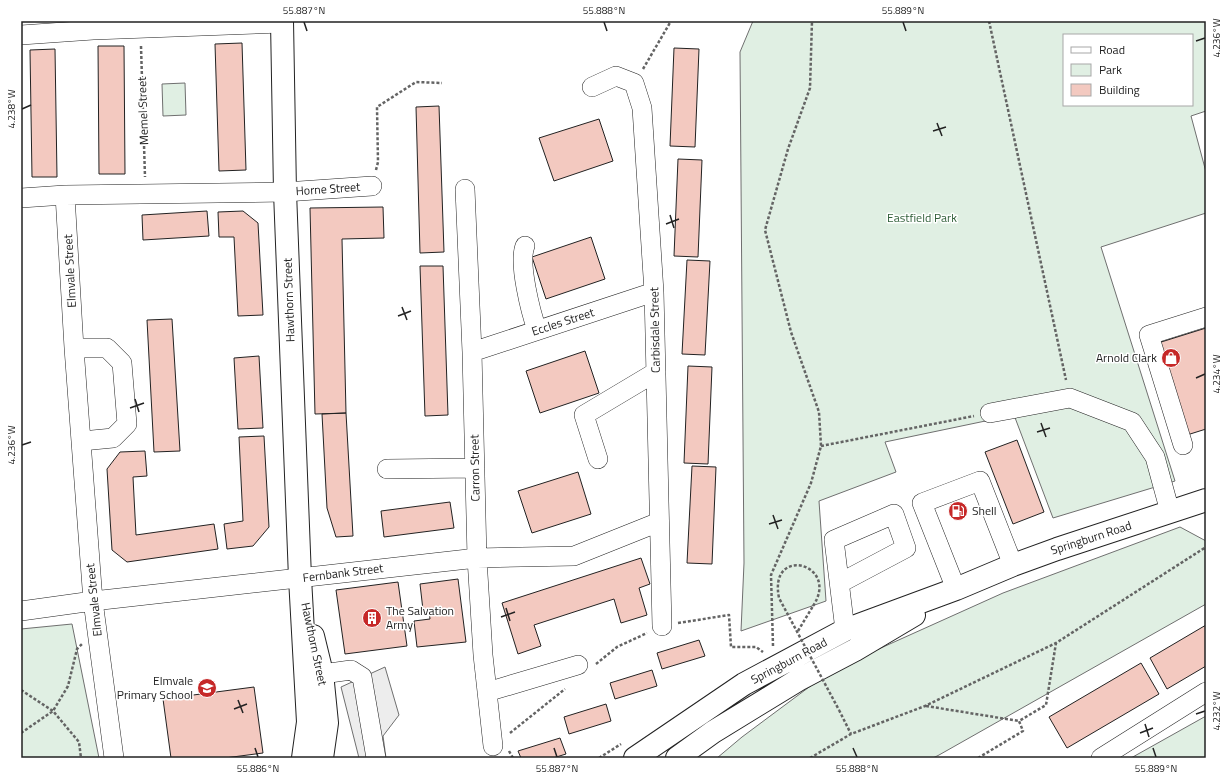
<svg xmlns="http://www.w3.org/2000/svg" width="1227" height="779" font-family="'Titillium Web',sans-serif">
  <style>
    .green { fill: #e0efe3; stroke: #6f6f6f; fill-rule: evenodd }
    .parking { fill: #ededed; stroke: #6f6f6f }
    .building { fill: #f3c9c0; stroke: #222 }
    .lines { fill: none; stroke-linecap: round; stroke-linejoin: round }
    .minor-casing { stroke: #222; stroke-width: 20 }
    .major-casing { stroke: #222; stroke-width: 24 }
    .path { stroke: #646464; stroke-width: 2.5; stroke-dasharray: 3 2; stroke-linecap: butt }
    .minor { stroke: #fff; stroke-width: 19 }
    .major { stroke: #fff; stroke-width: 22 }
    .path-bridge { stroke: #646464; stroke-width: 2.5; stroke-dasharray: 3 2; stroke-linecap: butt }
    .ticks { fill: none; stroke: #222; stroke-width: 1.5 }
    .labels { text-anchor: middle; stroke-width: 3; stroke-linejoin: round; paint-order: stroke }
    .street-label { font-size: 12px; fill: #222; stroke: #fff }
    .park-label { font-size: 12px; fill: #2f5e38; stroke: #fff }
    .poi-label { font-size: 12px; fill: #222; stroke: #fff; text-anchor: end }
    .neatline { fill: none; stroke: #222; stroke-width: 1.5 }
    .ticks-label { font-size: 10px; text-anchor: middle; fill: #222 }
  </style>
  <rect width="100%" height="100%" fill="#fff"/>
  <path class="green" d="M 753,21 L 1206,21 L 1206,111 L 1191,116 L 1206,172 L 1206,213 L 1101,247 L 1175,481 L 1053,518 L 1014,415 L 885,442 L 896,472 L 819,501 L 826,601 L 741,631 L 744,563 L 740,52 ZM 1064,35 L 1192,35 L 1192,105 L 1064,105 Z
    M 185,83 L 186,115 L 163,116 L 162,84 Z
    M 1180,527 L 1206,541 L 1206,604 L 939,755 L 933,758 L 717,758 L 742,737 L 832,670 L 1003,593 Z
    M 72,624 L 99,758 L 21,758 L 21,629 Z
    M 1206,716 L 1206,758 L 1131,758 Z"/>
  <path class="parking" d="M 385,667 L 399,715 L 383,736 L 386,758 L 359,758 L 341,687 Z"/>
  <path class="building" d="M 242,43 L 246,170 L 219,171 L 215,44 Z
    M 98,46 L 124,46 L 125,174 L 99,174 Z
    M 674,48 L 699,49 L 695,147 L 670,146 Z
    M 55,49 L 57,177 L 32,177 L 30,50 Z
    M 439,106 L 444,252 L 420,253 L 416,107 Z
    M 599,119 L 613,161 L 554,181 L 539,138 Z
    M 678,159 L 702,160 L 698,257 L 674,256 Z
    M 383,207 L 384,238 L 342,239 L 346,413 L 315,414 L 310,208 Z
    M 207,211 L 209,236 L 143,240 L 142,215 Z
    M 243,211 L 258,223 L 263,315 L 238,316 L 234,237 L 219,237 L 218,212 Z
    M 591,237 L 605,279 L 546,299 L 532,257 Z
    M 687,260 L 710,261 L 705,355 L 682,354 Z
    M 420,266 L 443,266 L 448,415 L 425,416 Z
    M 172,319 L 180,451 L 154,452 L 147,320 Z
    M 1206,328 L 1206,429 L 1187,435 L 1158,343 Z
    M 585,351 L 599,393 L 540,413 L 526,371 Z
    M 259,356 L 263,428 L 238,429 L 234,358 Z
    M 688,366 L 712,367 L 708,464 L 684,463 Z
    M 346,413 L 353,536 L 336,537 L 327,508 L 322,414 Z
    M 264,436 L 269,527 L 253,546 L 227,549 L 224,524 L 243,521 L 239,437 Z
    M 1017,440 L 1044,512 L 1013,524 L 985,452 Z
    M 145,451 L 147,476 L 133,477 L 136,535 L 214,524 L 218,549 L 127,562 L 112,550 L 107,469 L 120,452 Z
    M 692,466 L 716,467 L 712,564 L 687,563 Z
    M 578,472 L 591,514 L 532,533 L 518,491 Z
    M 450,502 L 454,528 L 384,537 L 381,511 Z
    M 641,558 L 650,584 L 639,588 L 647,615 L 621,623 L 614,599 L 534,625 L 541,646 L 518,654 L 502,603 Z
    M 458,579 L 466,642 L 417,647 L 414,621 L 430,619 L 429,610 L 423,610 L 420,584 Z
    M 398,582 L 407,646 L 345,654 L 336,590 Z
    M 1206,625 L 1206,666 L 1167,689 L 1150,658 Z
    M 699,640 L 705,656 L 662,669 L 657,653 Z
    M 1141,663 L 1159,694 L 1067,748 L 1049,717 Z
    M 652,670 L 657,686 L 615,699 L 610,683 Z
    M 254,687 L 263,753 L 225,758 L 171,758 L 163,699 Z
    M 606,704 L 611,721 L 569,734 L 564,717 Z
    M 560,738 L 566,754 L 553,758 L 521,758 L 518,751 Z"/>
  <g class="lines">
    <g class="minor-casing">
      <path id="minor" d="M 21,35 L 93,30 L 282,23
        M 592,87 L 616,76 L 634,83 L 642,108 L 654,292 L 662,626
        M 465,189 L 472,352 L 477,558 L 483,655 L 493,746
        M 65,195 L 74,348 L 93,601 L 114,758
        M 21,198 L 65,195 L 285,192 L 372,186
        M 525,246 C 518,263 531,313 537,330
        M 74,348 L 107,348 L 122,363 L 127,424 L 113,438 L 82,441
        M 472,352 L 654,292
        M 990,413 L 1070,398 L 1132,422 L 1155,457 L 1170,512
        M 1183,445 L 1149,335 L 1206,317
        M 598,459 L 584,415 L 656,372
        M 387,469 L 475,468
        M 840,583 L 906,548 L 894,514 L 834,540 L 845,630
        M 956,589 L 922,503 L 980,481 L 1013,565
        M 21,611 L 93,601 L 477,558 L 574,556 L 659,522
        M 308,676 L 351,670 L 362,677 L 376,758
        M 487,692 L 578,665
        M 1101,758 L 1206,692"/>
    </g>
    <g class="major-casing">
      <path id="major" d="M 282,21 L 285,192 L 300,578 L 308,722 L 303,758
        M 313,636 L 322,673 L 327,723 L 322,758
        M 635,758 L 744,684 L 845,630 L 956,589 L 1013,565 L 1057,549 L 1206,500
        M 677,758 L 713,732 L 798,680 L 855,650 L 914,615"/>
    </g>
    <path class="path" d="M 989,21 L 1066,380
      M 141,46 L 145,177
      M 643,69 L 671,21
      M 376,170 L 378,162 L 377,107 L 416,82 L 442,83
      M 821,446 L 974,416
      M 678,623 L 729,615 L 731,647 L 756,647 L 763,652
      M 798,631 L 813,606
      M 773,646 L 771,575 L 811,483 L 821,446 L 819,412 L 791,332 L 765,230 L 788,149 L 810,88 L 812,21
      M 596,664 L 617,647 L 647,633
      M 21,690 L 53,711 L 79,742 L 81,758
      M 926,706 L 1019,721
      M 839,710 L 851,734
      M 21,733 L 53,711 L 68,686 L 77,649 L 82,644
      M 510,733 L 565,689
      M 509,751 L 513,758
      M 599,758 L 621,744
      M 810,758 L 851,734 L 925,706 L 1056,643 L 1206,547
      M 978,758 L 1023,731 L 1019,721 L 1046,705 L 1056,643"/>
    <use href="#minor" class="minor"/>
    <use href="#major" class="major"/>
    <path class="path-bridge" d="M 813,606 C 841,564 768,544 779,598 L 839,710"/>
  </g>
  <path class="ticks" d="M 304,22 L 307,31M 604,22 L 607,31M 903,22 L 906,31M 1196,41 L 1205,38M 22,109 L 31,105M 937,123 L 942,136M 933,131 L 946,127M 670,215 L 674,228M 666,224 L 679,219M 402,307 L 407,320M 398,316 L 411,311M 1196,378 L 1205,374M 135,399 L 139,412M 130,408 L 144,403M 1041,423 L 1046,437M 1037,432 L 1050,428M 22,445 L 31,442M 773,515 L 778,529M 769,524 L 782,520M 506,608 L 510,621M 501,617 L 515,612M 238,700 L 243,713M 234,709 L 247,704M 1196,714 L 1205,711M 1145,724 L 1149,737M 1140,733 L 1153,728M 255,748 L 258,757M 554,748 L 557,757M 853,748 L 857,757M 1153,748 L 1156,757"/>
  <defs>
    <g id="shop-disc" transform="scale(1)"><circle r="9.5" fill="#c62828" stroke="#fff"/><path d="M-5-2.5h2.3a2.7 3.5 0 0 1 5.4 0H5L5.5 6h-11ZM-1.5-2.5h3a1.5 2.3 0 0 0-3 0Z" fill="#fff"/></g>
    <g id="fuel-disc" transform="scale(1)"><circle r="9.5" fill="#c62828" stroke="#fff"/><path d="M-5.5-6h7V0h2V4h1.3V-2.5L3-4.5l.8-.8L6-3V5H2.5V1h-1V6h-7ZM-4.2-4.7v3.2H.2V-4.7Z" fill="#fff"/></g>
    <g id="building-disc" transform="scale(1)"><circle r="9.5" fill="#c62828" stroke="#fff"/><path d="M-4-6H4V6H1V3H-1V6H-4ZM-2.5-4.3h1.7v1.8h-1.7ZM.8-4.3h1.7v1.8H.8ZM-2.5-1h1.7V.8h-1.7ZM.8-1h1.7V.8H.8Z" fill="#fff"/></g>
    <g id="school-disc" transform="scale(1)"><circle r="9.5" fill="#c62828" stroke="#fff"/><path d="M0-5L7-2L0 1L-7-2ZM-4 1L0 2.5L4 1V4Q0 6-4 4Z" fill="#fff"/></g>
  </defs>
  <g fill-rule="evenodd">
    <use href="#shop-disc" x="1171" y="358"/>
    <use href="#fuel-disc" x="958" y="511"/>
    <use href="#building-disc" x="372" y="618"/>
    <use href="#school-disc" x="207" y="688"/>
  </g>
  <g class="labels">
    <g class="street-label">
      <text transform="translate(143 111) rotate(-92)" y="4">Memel Street</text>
      <text transform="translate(328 189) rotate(-4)" y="4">Horne Street</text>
      <text transform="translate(70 271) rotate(-93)" y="4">Elmvale Street</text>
      <text transform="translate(289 300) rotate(-92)" y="4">Hawthorn Street</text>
      <text transform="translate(563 322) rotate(-18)" y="4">Eccles Street</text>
      <text transform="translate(655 330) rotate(-91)" y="4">Carbisdale Street</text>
      <text transform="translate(475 468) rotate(-91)" y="4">Carron Street</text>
      <text transform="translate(1091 538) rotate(-18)" y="4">Springburn Road</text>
      <text transform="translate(343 573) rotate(-7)" y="4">Fernbank Street</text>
      <text transform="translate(94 600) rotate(-96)" y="4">Elmvale Street</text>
      <text transform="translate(314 644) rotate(78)" y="4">Hawthorn Street</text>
      <text transform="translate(789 661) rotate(-28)" y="4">Springburn Road</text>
    </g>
    <g class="park-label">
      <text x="922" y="222">Eastfield Park</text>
    </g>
    <g class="poi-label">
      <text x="1157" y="362">Arnold Clark</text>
      <text x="972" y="515" text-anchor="start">Shell</text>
      <text x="386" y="615" text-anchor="start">The Salvation<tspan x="386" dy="14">Army</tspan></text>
      <text x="193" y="685">Elmvale<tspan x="193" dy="14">Primary School</tspan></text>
    </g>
  </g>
  <rect width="1227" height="779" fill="none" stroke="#ffffff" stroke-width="44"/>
  <rect x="1063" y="34" width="130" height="72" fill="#ffffff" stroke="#a7a7a7"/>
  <rect x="1071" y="47" width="20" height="6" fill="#ffffff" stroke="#a7a7a7"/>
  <text x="1099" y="54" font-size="12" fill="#222222">Road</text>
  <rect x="1071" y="64" width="20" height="12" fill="#e0efe3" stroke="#a7a7a7"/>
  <text x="1099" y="74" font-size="12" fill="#222222">Park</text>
  <rect x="1071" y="84" width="20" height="12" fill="#f3c9c0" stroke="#a7a7a7"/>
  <text x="1099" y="94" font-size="12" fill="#222222">Building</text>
  <rect x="22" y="22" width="1183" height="735" class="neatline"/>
  <g class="ticks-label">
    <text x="304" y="14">55.887°N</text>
    <text x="604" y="14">55.888°N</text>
    <text x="903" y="14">55.889°N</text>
    <text transform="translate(1216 38) rotate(-90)" y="4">4.236°W</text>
    <text transform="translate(11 109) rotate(-90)" y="4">4.238°W</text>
    <text transform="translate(1216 374) rotate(-90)" y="4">4.234°W</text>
    <text transform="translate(11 445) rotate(-90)" y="4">4.236°W</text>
    <text transform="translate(1216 711) rotate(-90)" y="4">4.232°W</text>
    <text x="258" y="772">55.886°N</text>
    <text x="557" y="772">55.887°N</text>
    <text x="857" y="772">55.888°N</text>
    <text x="1156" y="772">55.889°N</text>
  </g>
</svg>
